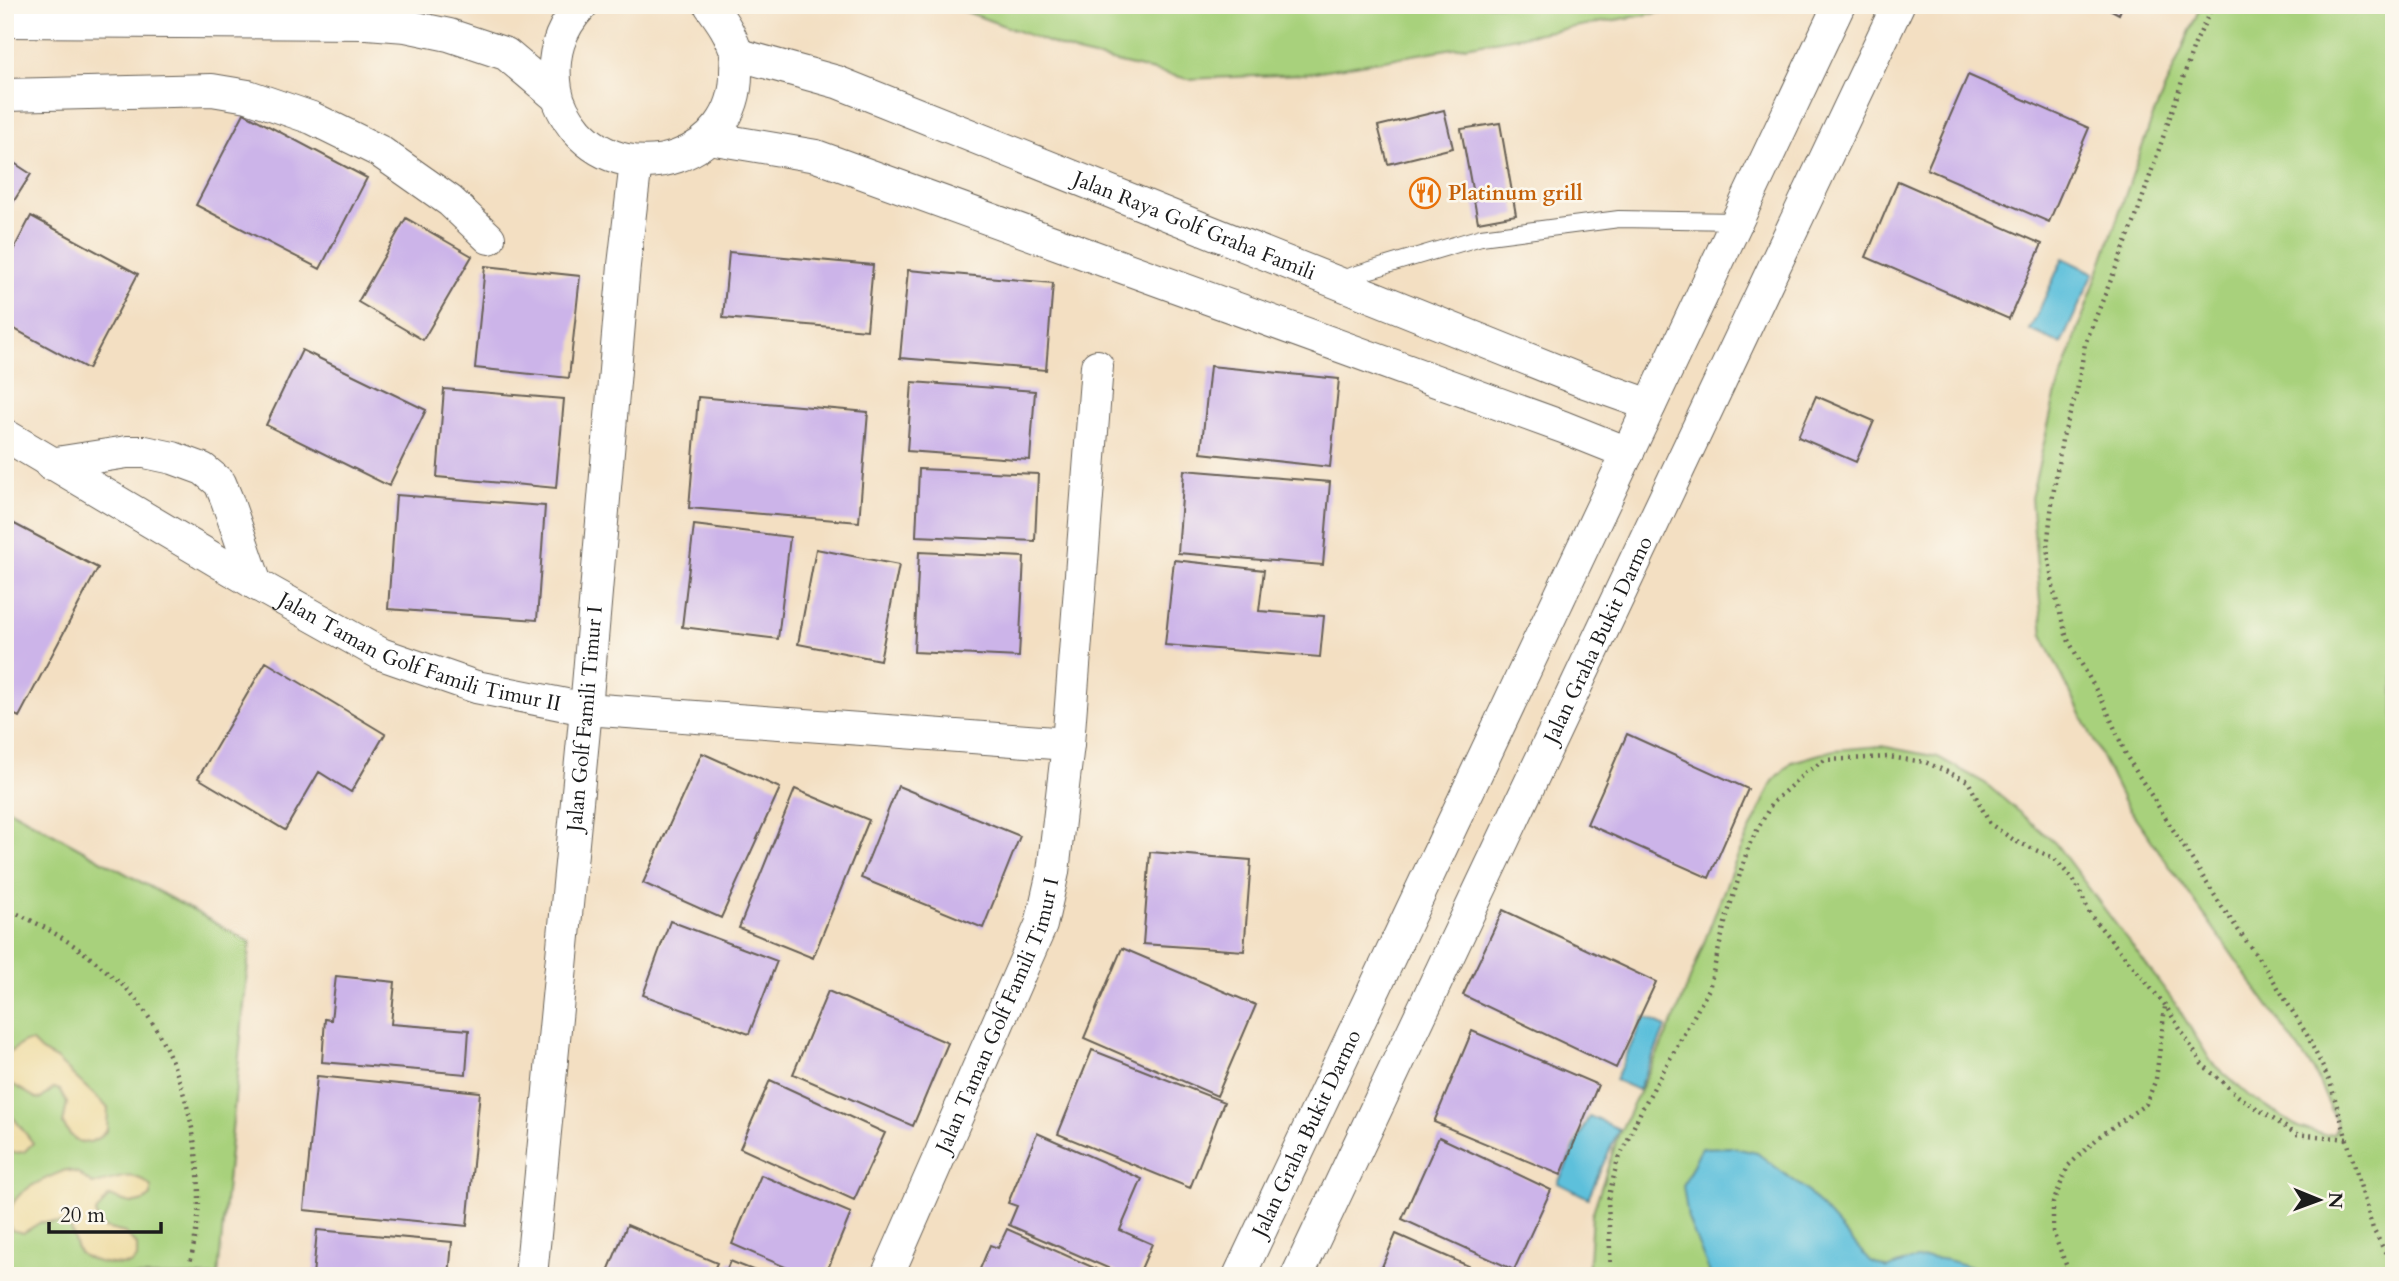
<svg xmlns="http://www.w3.org/2000/svg" width="2399" height="1281" font-family="Cardo,serif">
  <style>
    .green { fill: #a8d17c; stroke: #62764c; stroke-width: 2 }
    .sand { fill: #eeda9e; stroke: #857b5d; stroke-width: 2 }
    .water { fill: #5dc0db; stroke: #3c6e7c; stroke-width: 2 }
    .building { fill: #ccb4e9 }
    .lines { fill: none; stroke-linecap: round; stroke-linejoin: round }
    .service-casing { stroke: #676056; stroke-width: 18 }
    .minor-casing { stroke: #676056; stroke-width: 34 }
    .path { stroke: #676056; stroke-width: 4.5; stroke-dasharray: 2 5; stroke-linecap: butt }
    .service { stroke: #fff; stroke-width: 16 }
    .minor { stroke: #fff; stroke-width: 32 }
    .labels { text-anchor: middle; stroke-width: 5; stroke-linejoin: round; paint-order: stroke }
    .food-label { font-size: 21px; font-weight: bold; fill: #c56008; stroke: #fbf7ec; text-anchor: start }
    .street-label { font-size: 21px; fill: #1c1c1c; stroke: #fbf7ec }
  </style>
  <rect width="100%" height="100%" fill="#fbf7ec"/>
  <filter id="ink" filterUnits="userSpaceOnUse"><feTurbulence type="fractalNoise" baseFrequency=".0143" numOctaves="2"/><feDisplacementMap in="SourceGraphic" scale="14" xChannelSelector="R" yChannelSelector="G"/><feConvolveMatrix kernelMatrix="1 2 1 2 8 2 1 2 1" color-interpolation-filters="sRGB"/></filter>
  <filter id="wash" filterUnits="userSpaceOnUse"><feTurbulence type="fractalNoise" baseFrequency=".00686" numOctaves="4" result="noise"/><feDisplacementMap in="SourceGraphic" scale="28" xChannelSelector="R" yChannelSelector="G"/><feGaussianBlur stdDeviation="1.57" result="paint"/><feColorMatrix in="noise" values="0 0 0 0 0 0 0 0 0 0 0 0 0 0 0 0 0 1.4 0 .05"/><feComposite in="paint" operator="in"/></filter>
  <g filter="url(#wash)">
    <rect width="100%" height="100%" fill="#f3dfc2"/>
    <path class="green" d="M 948,5 L 1702,5 L 1303,74 L 1188,79 L 1077,53 Z
      M 2201,5 L 2394,5 L 2394,1276 L 1588,1276 L 1592,1215 L 1618,1136 L 1677,1013 L 1733,867 L 1773,781 L 1792,762 L 1834,750 L 1881,746 L 1938,757 L 1985,783 L 2055,843 L 2177,1006 L 2212,1063 L 2248,1095 L 2298,1127 L 2324,1135 L 2333,1134 L 2336,1129 L 2336,1121 L 2314,1071 L 2123,800 L 2043,637 L 2031,498 L 2055,396 L 2153,116 Z
      M 5,807 L 250,942 L 218,1276 L 5,1276 Z"/>
    <path class="sand" d="M 24,1042 L 32,1042 L 41,1051 L 56,1059 L 108,1108 L 107,1130 C 90,1149 75,1146 63,1124 L 67,1103 L 60,1090 L 54,1088 L 41,1099 L 36,1098 L 5,1080 L 5,1056 Z
      M 5,1107 L 33,1143 L 24,1152 L 12,1153 L 5,1147 Z
      M 66,1170 L 78,1173 L 92,1184 C 117,1181 132,1167 151,1187 L 151,1196 C 137,1209 125,1201 109,1196 L 96,1213 L 97,1218 L 105,1228 L 125,1233 L 137,1245 L 137,1258 L 131,1264 C 116,1266 84,1263 77,1249 C 72,1239 75,1231 66,1223 L 41,1222 L 23,1233 L 11,1230 C 0,1194 40,1181 66,1170 Z"/>
    <path class="water" d="M 2063,258 L 2094,273 L 2061,344 L 2030,330 Z
      M 1644,1017 L 1666,1027 L 1638,1090 L 1615,1080 Z
      M 1589,1116 L 1619,1129 L 1588,1198 L 1558,1183 Z
      M 1730,1147 L 1757,1153 L 1805,1189 L 1871,1262 L 1887,1269 C 1916,1256 1934,1254 1964,1265 C 1973,1268 1982,1270 1990,1276 L 1711,1276 L 1688,1219 L 1683,1186 L 1701,1148 Z"/>
    <g id="blocks">
      <path class="building" d="M 2102,5 L 2123,5 L 2119,14 Z
        M 1968,75 L 2089,128 L 2049,222 L 1927,169 Z
        M 1444,110 L 1453,148 L 1388,164 L 1378,126 Z
        M 244,113 L 367,178 L 320,269 L 196,205 Z
        M 1500,123 L 1516,215 L 1478,222 L 1461,129 Z
        M 5,157 L 31,174 L 5,215 Z
        M 1898,181 L 2042,244 L 2009,319 L 1866,257 Z
        M 31,216 L 138,274 L 88,369 L 5,324 L 5,266 Z
        M 406,218 L 472,256 L 423,340 L 358,302 Z
        M 729,252 L 873,265 L 867,330 L 723,318 Z
        M 485,266 L 580,276 L 569,378 L 475,368 Z
        M 908,270 L 1053,283 L 1046,370 L 900,358 Z
        M 302,350 L 426,410 L 389,486 L 266,425 Z
        M 1210,366 L 1339,379 L 1330,467 L 1201,453 Z
        M 912,382 L 1035,391 L 1030,460 L 907,451 Z
        M 444,389 L 564,399 L 556,488 L 437,477 Z
        M 1816,396 L 1874,421 L 1856,462 L 1798,437 Z
        M 698,397 L 868,412 L 859,522 L 689,508 Z
        M 919,469 L 1038,474 L 1035,541 L 916,536 Z
        M 1184,470 L 1330,482 L 1323,565 L 1178,553 Z
        M 396,495 L 545,506 L 537,620 L 388,609 Z
        M 5,519 L 98,568 L 19,717 L 5,710 Z
        M 694,525 L 790,537 L 778,639 L 682,627 Z
        M 816,549 L 899,565 L 880,660 L 798,644 Z
        M 919,552 L 1024,557 L 1019,657 L 914,652 Z
        M 1174,560 L 1264,570 L 1259,611 L 1324,616 L 1320,657 L 1165,645 Z
        M 266,662 L 385,734 L 351,792 L 319,772 L 285,830 L 198,778 Z
        M 1627,734 L 1748,789 L 1709,878 L 1587,824 Z
        M 702,753 L 780,788 L 721,918 L 643,883 Z
        M 898,786 L 1020,836 L 983,928 L 861,878 Z
        M 795,789 L 869,820 L 813,958 L 739,928 Z
        M 1150,852 L 1251,860 L 1244,951 L 1143,944 Z
        M 1503,910 L 1656,982 L 1616,1068 L 1463,995 Z
        M 670,921 L 777,961 L 749,1034 L 643,995 Z
        M 1122,948 L 1256,1005 L 1217,1096 L 1084,1038 Z
        M 336,976 L 395,982 L 391,1024 L 469,1030 L 466,1074 L 322,1062 L 325,1019 L 331,1020 Z
        M 828,991 L 948,1043 L 913,1126 L 793,1074 Z
        M 1472,1031 L 1598,1085 L 1561,1175 L 1434,1122 Z
        M 1092,1050 L 1224,1102 L 1190,1188 L 1058,1134 Z
        M 317,1076 L 480,1092 L 467,1226 L 304,1210 Z
        M 770,1080 L 885,1133 L 854,1200 L 740,1148 Z
        M 1037,1133 L 1142,1179 L 1120,1230 L 1152,1244 L 1138,1276 L 1126,1276 L 1009,1225 L 1017,1206 L 1008,1203 Z
        M 1439,1137 L 1551,1190 L 1514,1270 L 1402,1219 Z
        M 761,1175 L 851,1213 L 825,1276 L 806,1276 L 732,1244 Z
        M 627,1225 L 717,1263 L 711,1276 L 606,1276 Z
        M 1007,1229 L 1112,1276 L 977,1276 L 990,1245 L 998,1248 Z
        M 317,1230 L 452,1242 L 449,1276 L 313,1276 Z
        M 1396,1234 L 1491,1276 L 1378,1276 Z
        M 730,1261 L 768,1276 L 724,1276 Z"/>
    </g>
  </g>
  <g filter="url(#ink)">
    <use href="#blocks" fill-opacity="0" stroke="#676056" stroke-width="2"/>
    <g class="lines">
      <g class="service-casing">
        <path id="service" d="M 1337,280 L 1481,237 L 1619,219 L 1737,221"/>
      </g>
      <g class="minor-casing">
        <g id="minor">
          <path d="M 582,5 C 559,29 551,56 556,89 C 558,104 567,119 577,131 C 631,192 737,157 736,73 C 736,66 737,58 736,52 C 731,34 721,20 710,5"/>
          <path d="M 5,21 L 367,23 L 406,26 L 449,35 L 506,54 L 557,97"/>
          <path id="s1" d="M 736,54 L 837,82 L 1585,382 L 1650,405"/>
          <path d="M 5,95 L 212,90 L 248,96 L 312,118 L 379,151 L 450,201 L 489,238"/>
          <path d="M 709,138 L 816,156 L 1563,427 L 1628,453"/>
          <path id="s2" d="M 5,435 L 256,584 L 381,654 L 476,687 L 586,709 L 1068,744"/>
          <path d="M 50,464 L 127,452 L 145,452 L 173,458 L 203,469 L 220,483 L 227,500 L 256,584"/>
          <path id="s3" d="M 531,1276 L 586,709 L 624,265 L 636,162"/>
          <path id="s4" d="M 887,1276 L 1041,925 L 1053,872 L 1068,744 L 1097,366"/>
          <path id="s5" d="M 1239,1276 L 1839,5"/>
          <path id="s6" d="M 1297,1276 L 1898,5"/>
        </g>
      </g>
      <path class="path" d="M 2213,5 L 2194,46 L 2134,223 L 2085,344 L 2077,391 L 2062,440 L 2053,495 L 2047,547 L 2054,592 L 2067,638 L 2105,706 L 2127,757 L 2222,907 L 2269,973 L 2307,1035 L 2330,1082 L 2373,1229 L 2389,1259 L 2394,1263
        M 5,908 C 47,927 78,945 112,976 C 120,983 129,990 135,998 C 179,1054 198,1127 199,1197 C 199,1223 193,1251 187,1276
        M 1611,1276 L 1608,1200 L 1617,1163 L 1642,1109 L 1709,989 L 1726,919 L 1749,845 L 1772,803 L 1806,772 L 1825,760 L 1888,757 L 1925,762 L 1968,781 L 1990,824 L 2017,842 L 2054,858 L 2076,883 L 2091,916 L 2165,1005 L 2202,1064 L 2238,1096 L 2296,1134 L 2347,1139
        M 2074,1276 L 2067,1267 L 2053,1232 L 2053,1203 L 2068,1166 L 2100,1136 L 2146,1104 L 2156,1079 L 2165,1007"/>
      <use href="#service" class="service"/>
      <use href="#minor" class="minor"/>
    </g>
  </g>
  <defs>
    <g id="restaurant-ring" transform="scale(1.575)"><circle r="9.5" fill="#fbf7ec" stroke="#e8710a" stroke-width="1.5"/><path d="M-5-6h1v4h1v-4h1v4h1v-4h1v5L-1.5 .5V6h-2V.5L-5-1ZM5-6V6H3V1.5H1.5Q1.5-4 5-6Z" fill="#e8710a"/></g>
  </defs>
  <g fill-rule="evenodd">
    <use href="#restaurant-ring" x="1425" y="193"/>
  </g>
  <g class="labels">
    <g class="food-label">
      <text x="1448" y="200">Platinum grill</text>
    </g>
    <g class="street-label">
      <text dy="7" stroke="none"><textPath href="#s1" startOffset="490">Jalan Raya Golf Graha Famili</textPath></text>
      <text dy="7" stroke="none"><textPath href="#s6" startOffset="704">Jalan Graha Bukit Darmo</textPath></text>
      <text dy="7" stroke="none"><textPath href="#s2" startOffset="471">Jalan Taman Golf Famili Timur II</textPath></text>
      <text dy="7" stroke="none"><textPath href="#s3" startOffset="560">Jalan Golf Famili Timur I</textPath></text>
      <text dy="7" stroke="none"><textPath href="#s4" startOffset="284">Jalan Taman Golf Famili Timur I</textPath></text>
      <text dy="7" stroke="none"><textPath href="#s5" startOffset="158">Jalan Graha Bukit Darmo</textPath></text>
    </g>
  </g>
  <rect width="2399" height="1281" fill="none" stroke="#fbf7ec" stroke-width="28"/>
  <g transform="translate(2319 1200) rotate(91)" stroke="#fbf7ec" stroke-width="5" paint-order="stroke">
  <path d="M0-5L12 26L0 18L-12 26Z" fill="#1c1c1c"/>
  <text y="-10" font-size="19" font-weight="bold" text-anchor="middle" fill="#1c1c1c">N</text>
  </g>
  <path d="M49 1222v10h112v-10" fill="none" stroke="#1c1c1c" stroke-width="3.5"/>
  <text x="60" y="1222" font-size="21" fill="#1c1c1c" stroke="#fbf7ec" stroke-width="5" paint-order="stroke">20 m</text>
</svg>
